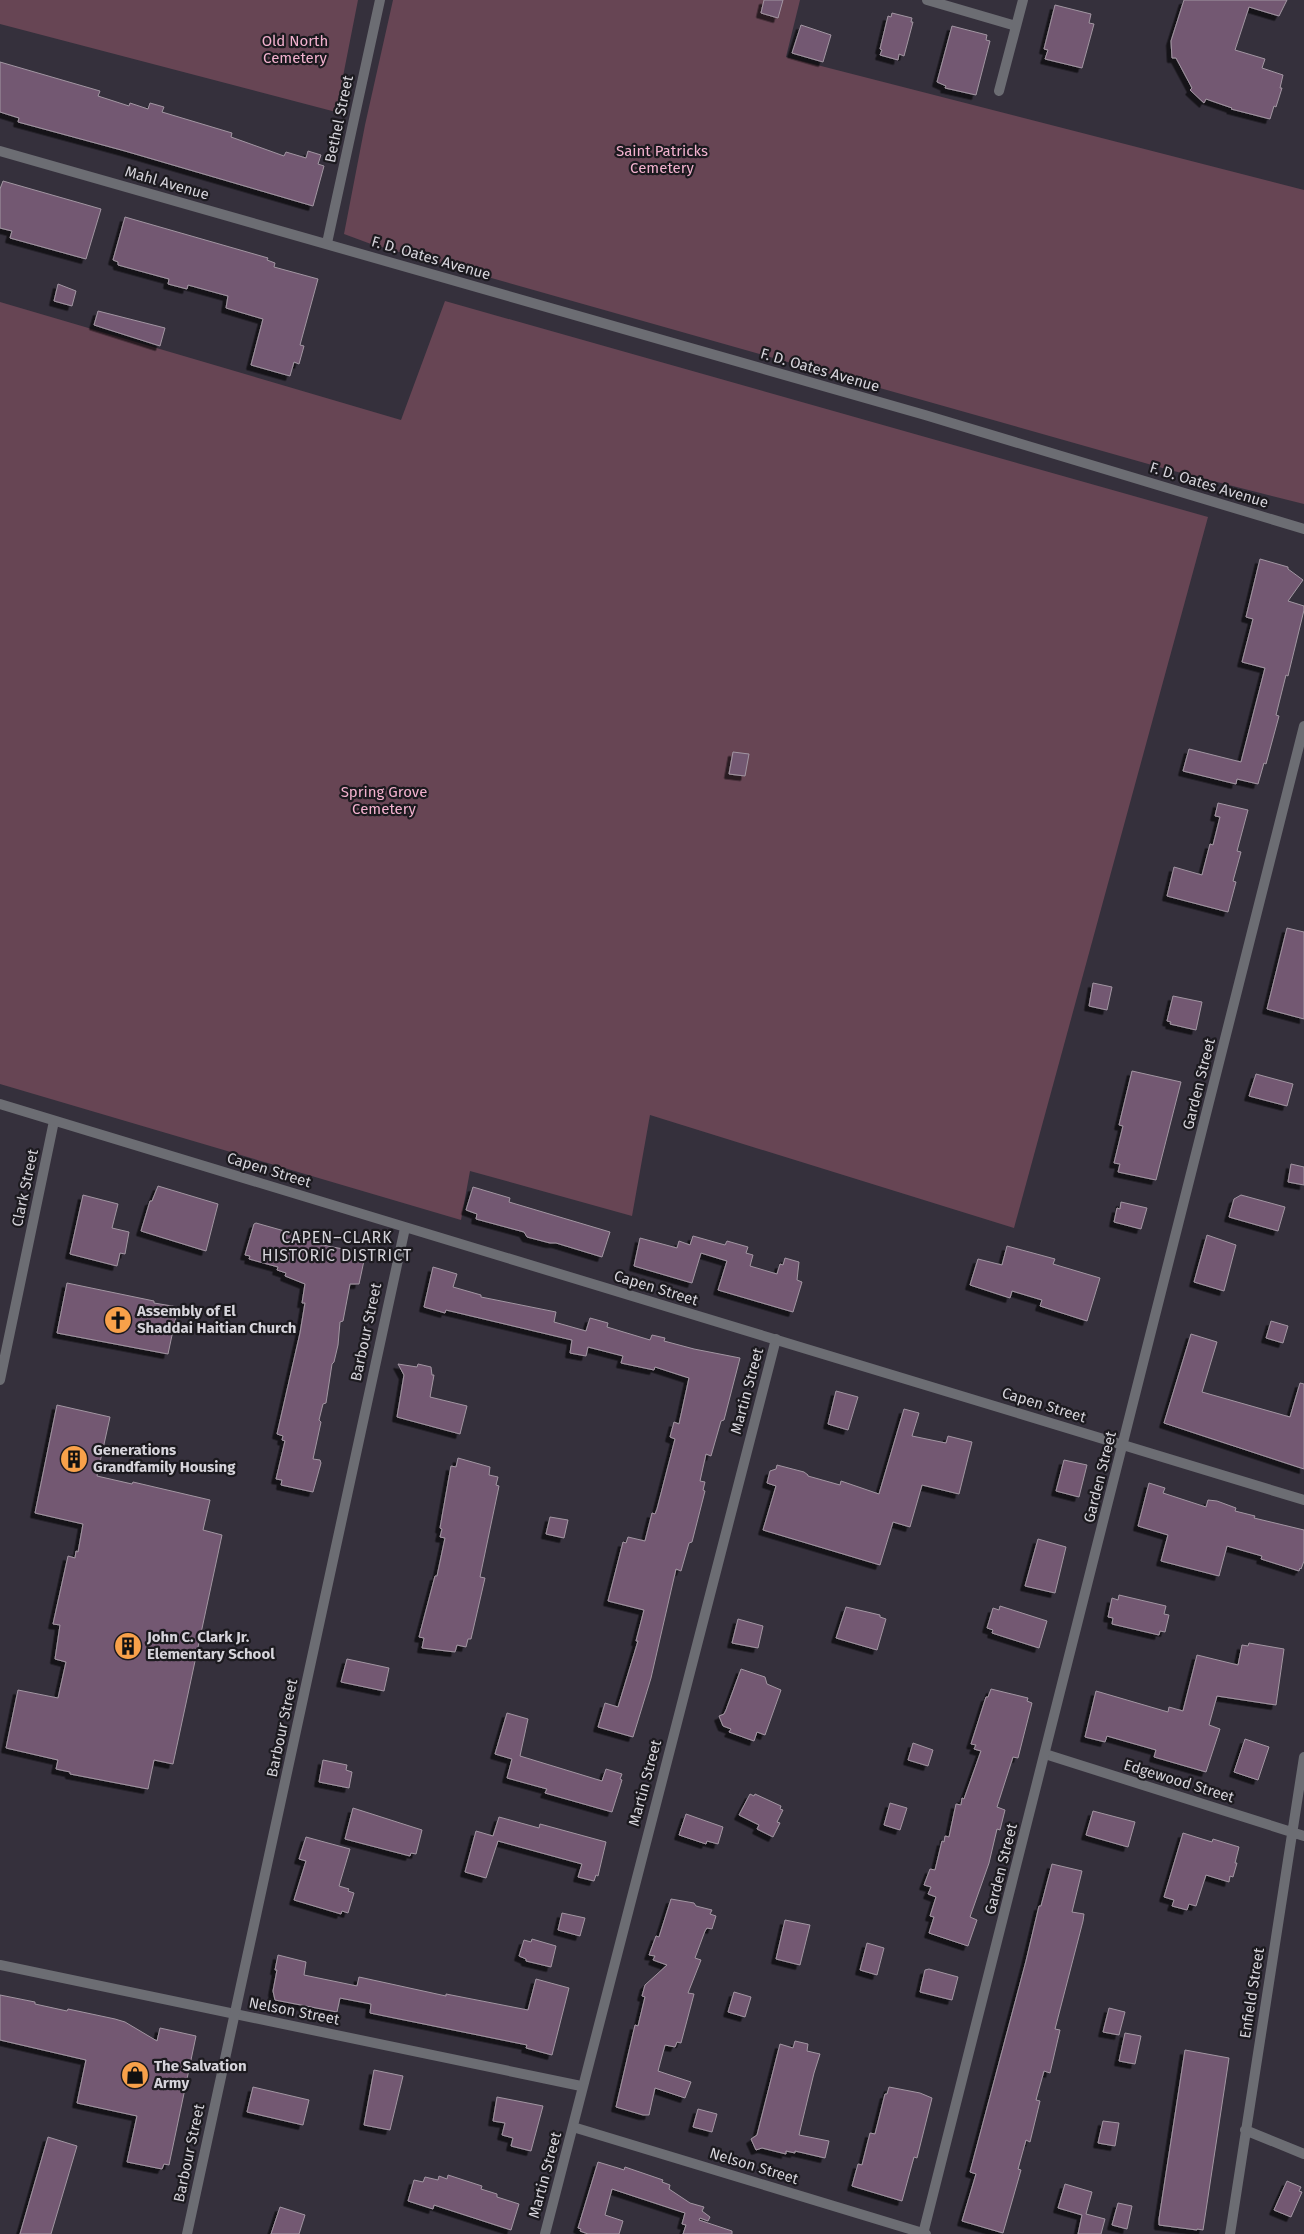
<svg xmlns="http://www.w3.org/2000/svg" width="1304" height="2234" font-family="'Fira Sans',sans-serif">
  <style>
    .green { fill: #674554 }
    .building { fill: #735872; stroke: #a296a2; filter: url(#shadow) }
    .lines { fill: none; stroke-linecap: round; stroke-linejoin: round }
    .minor { stroke: #6c6d73; stroke-width: 10 }
    .tertiary { stroke: #6c6d73; stroke-width: 10 }
    .labels { text-anchor: middle; stroke-width: 4.5; stroke-linejoin: round; paint-order: stroke }
    .park-label { font-size: 15px; fill: #f2b1ce; stroke: #1c1a1f }
    .street-label { font-size: 15px; fill: #d6d4db; stroke: #1c1a1f }
    .poi-label { font-size: 15px; font-weight: bold; fill: #d6d4db; stroke: #1c1a1f; text-anchor: start }
    .neighbourhood-label { font-size: 16px; letter-spacing: 1px; fill: #d6d4db; stroke: #1c1a1f }
  </style>
  <defs>
    <filter id="shadow"><feDropShadow dx="-4.5" dy="4.5" stdDeviation="0" flood-color="#0009"/></filter>
  </defs>
  <rect width="100%" height="100%" fill="#35303c"/>
  <path class="green" d="M 0,0 L 358,0 L 336,112 L 0,24 Z
    M 393,0 L 800,0 L 786,57 L 1304,190 L 1304,504 L 1166,469 L 371,244 L 344,234 L 365,125 Z
    M 445,301 L 1208,517 L 1014,1228 L 650,1115 L 632,1216 L 470,1171 L 461,1220 L 0,1084 L 0,302 L 401,420 Z"/>
  <path class="building" d="M 764,0 L 783,0 L 778,18 L 761,13 Z
    M 1184,0 L 1287,0 L 1279,16 L 1249,7 L 1235,50 L 1265,59 L 1262,68 L 1283,75 L 1280,88 L 1282,88 L 1276,107 L 1274,106 L 1270,119 L 1231,109 L 1232,108 L 1206,99 L 1204,103 L 1190,90 L 1192,88 L 1176,58 L 1172,58 L 1171,41 Z
    M 1055,5 L 1091,14 L 1089,23 L 1094,24 L 1082,68 L 1045,59 L 1048,50 L 1044,49 Z
    M 892,13 L 912,18 L 911,22 L 913,22 L 904,56 L 899,54 L 898,60 L 880,55 L 882,50 L 880,49 L 888,16 L 891,17 Z
    M 801,25 L 831,35 L 823,62 L 792,53 Z
    M 952,26 L 987,35 L 986,40 L 990,41 L 976,95 L 945,88 L 946,86 L 937,82 Z
    M 0,62 L 100,91 L 98,96 L 129,106 L 130,103 L 148,109 L 150,103 L 164,107 L 162,112 L 232,133 L 231,137 L 284,156 L 286,152 L 306,158 L 308,151 L 321,155 L 318,164 L 324,166 L 313,206 L 125,151 L 18,122 L 19,118 L 0,112 Z
    M 3,181 L 101,209 L 86,259 L 10,238 L 12,231 L 0,228 L 0,189 Z
    M 125,217 L 268,258 L 267,260 L 275,263 L 274,267 L 318,279 L 300,345 L 304,346 L 299,364 L 294,362 L 290,376 L 251,365 L 263,319 L 226,308 L 228,296 L 188,285 L 187,289 L 168,284 L 169,279 L 118,265 L 118,262 L 113,260 Z
    M 58,284 L 76,291 L 72,306 L 54,301 Z
    M 98,311 L 165,328 L 160,346 L 94,325 Z
    M 1260,559 L 1288,567 L 1288,569 L 1303,580 L 1288,601 L 1304,606 L 1304,610 L 1288,676 L 1286,675 L 1276,715 L 1279,716 L 1266,764 L 1264,763 L 1258,784 L 1237,779 L 1236,784 L 1183,771 L 1189,749 L 1241,762 L 1265,668 L 1242,662 L 1253,619 L 1246,617 Z
    M 733,752 L 749,754 L 745,776 L 729,774 Z
    M 1218,803 L 1248,810 L 1237,851 L 1241,852 L 1233,881 L 1236,882 L 1228,912 L 1167,896 L 1174,867 L 1202,875 L 1210,844 L 1213,845 L 1220,817 L 1215,816 Z
    M 1287,928 L 1304,932 L 1304,1019 L 1267,1009 Z
    M 1093,983 L 1112,987 L 1107,1010 L 1089,1006 Z
    M 1173,996 L 1202,1002 L 1196,1030 L 1170,1024 L 1171,1022 L 1167,1021 Z
    M 1132,1071 L 1181,1082 L 1156,1180 L 1118,1172 L 1120,1164 L 1114,1163 L 1123,1126 L 1119,1125 Z
    M 1256,1074 L 1293,1084 L 1287,1106 L 1249,1096 Z
    M 1291,1164 L 1304,1167 L 1304,1185 L 1288,1182 Z
    M 158,1186 L 218,1204 L 206,1251 L 141,1231 L 150,1201 L 152,1201 Z
    M 473,1187 L 510,1198 L 509,1202 L 610,1232 L 602,1257 L 556,1243 L 550,1243 L 527,1237 L 524,1232 L 476,1219 L 477,1214 L 466,1210 Z
    M 83,1195 L 118,1204 L 112,1228 L 129,1232 L 125,1254 L 120,1253 L 117,1266 L 70,1254 Z
    M 1241,1195 L 1285,1207 L 1278,1231 L 1229,1217 L 1234,1199 Z
    M 1121,1202 L 1147,1208 L 1141,1229 L 1114,1222 L 1117,1208 L 1120,1209 Z
    M 256,1223 L 313,1239 L 312,1243 L 364,1253 L 363,1256 L 365,1256 L 359,1284 L 350,1284 L 343,1321 L 340,1322 L 338,1345 L 334,1362 L 332,1364 L 326,1403 L 323,1404 L 319,1420 L 321,1422 L 313,1459 L 320,1460 L 321,1463 L 313,1492 L 281,1485 L 282,1480 L 276,1479 L 285,1441 L 282,1440 L 283,1436 L 277,1434 L 300,1333 L 305,1303 L 302,1303 L 305,1284 L 285,1276 L 286,1273 L 277,1270 L 278,1267 L 249,1259 L 250,1256 L 245,1255 L 254,1224 Z
    M 1207,1235 L 1236,1245 L 1224,1291 L 1194,1282 Z
    M 693,1236 L 725,1245 L 727,1241 L 748,1247 L 746,1253 L 753,1255 L 750,1266 L 777,1274 L 780,1264 L 783,1265 L 785,1258 L 799,1262 L 797,1280 L 802,1282 L 793,1312 L 718,1290 L 727,1261 L 701,1253 L 692,1283 L 634,1266 L 640,1238 L 677,1248 L 679,1241 L 690,1245 Z
    M 1007,1246 L 1055,1259 L 1053,1264 L 1100,1278 L 1087,1321 L 1040,1306 L 1042,1300 L 1012,1291 L 1010,1298 L 970,1285 L 978,1259 L 1002,1265 Z
    M 433,1267 L 457,1274 L 453,1287 L 481,1295 L 481,1297 L 556,1312 L 554,1322 L 586,1331 L 590,1318 L 608,1323 L 607,1327 L 650,1340 L 652,1335 L 665,1338 L 664,1341 L 694,1349 L 740,1358 L 724,1420 L 721,1421 L 711,1456 L 706,1454 L 700,1481 L 705,1482 L 703,1490 L 705,1491 L 692,1542 L 689,1543 L 681,1571 L 676,1569 L 651,1678 L 633,1737 L 598,1727 L 605,1703 L 618,1707 L 638,1641 L 636,1641 L 644,1610 L 608,1601 L 623,1542 L 626,1543 L 628,1537 L 645,1541 L 652,1513 L 655,1514 L 657,1509 L 675,1439 L 670,1437 L 674,1422 L 679,1424 L 689,1378 L 655,1367 L 654,1370 L 621,1363 L 623,1356 L 588,1347 L 586,1356 L 570,1353 L 572,1340 L 446,1310 L 445,1313 L 424,1307 Z
    M 67,1283 L 154,1301 L 154,1303 L 178,1307 L 168,1354 L 57,1333 Z
    M 1271,1321 L 1288,1326 L 1283,1343 L 1266,1338 Z
    M 1191,1334 L 1217,1342 L 1202,1392 L 1290,1417 L 1300,1383 L 1304,1384 L 1304,1469 L 1164,1423 Z
    M 398,1364 L 417,1367 L 418,1364 L 431,1367 L 432,1375 L 434,1375 L 430,1397 L 467,1406 L 460,1434 L 397,1417 L 404,1375 Z
    M 836,1391 L 858,1397 L 848,1430 L 828,1424 Z
    M 57,1405 L 110,1417 L 97,1476 L 132,1484 L 133,1482 L 210,1500 L 203,1530 L 222,1535 L 173,1764 L 154,1760 L 148,1789 L 70,1774 L 70,1772 L 56,1769 L 58,1760 L 6,1748 L 18,1690 L 58,1698 L 66,1662 L 55,1659 L 60,1625 L 53,1624 L 68,1556 L 75,1558 L 76,1551 L 78,1552 L 83,1524 L 35,1513 Z
    M 904,1409 L 919,1413 L 912,1436 L 946,1443 L 948,1436 L 972,1442 L 959,1494 L 922,1485 L 910,1527 L 893,1522 L 880,1565 L 763,1530 L 776,1486 L 767,1483 L 770,1471 L 776,1469 L 777,1465 L 804,1472 L 808,1475 L 808,1476 L 840,1485 L 841,1481 L 879,1494 Z
    M 458,1458 L 490,1467 L 489,1475 L 498,1477 L 496,1485 L 499,1486 L 480,1577 L 485,1578 L 471,1639 L 468,1639 L 466,1647 L 457,1645 L 455,1652 L 422,1648 L 424,1638 L 419,1637 L 435,1576 L 437,1576 L 445,1538 L 440,1537 L 442,1529 L 440,1528 L 451,1466 L 456,1467 Z
    M 1064,1460 L 1087,1465 L 1079,1497 L 1056,1491 Z
    M 1149,1483 L 1165,1488 L 1163,1493 L 1206,1507 L 1208,1500 L 1217,1501 L 1236,1508 L 1235,1511 L 1255,1516 L 1254,1518 L 1304,1530 L 1304,1561 L 1301,1569 L 1300,1568 L 1299,1571 L 1261,1559 L 1262,1556 L 1227,1546 L 1219,1576 L 1161,1561 L 1168,1535 L 1138,1526 Z
    M 550,1517 L 568,1520 L 564,1538 L 546,1534 Z
    M 1038,1539 L 1066,1547 L 1055,1593 L 1025,1586 Z
    M 1119,1595 L 1166,1606 L 1164,1614 L 1169,1615 L 1165,1632 L 1160,1631 L 1159,1635 L 1112,1624 L 1113,1618 L 1108,1617 L 1112,1598 L 1118,1600 Z
    M 1000,1606 L 1047,1621 L 1039,1648 L 992,1633 L 993,1630 L 987,1628 L 993,1608 L 999,1610 Z
    M 846,1607 L 880,1615 L 880,1617 L 886,1619 L 877,1650 L 836,1638 Z
    M 738,1619 L 763,1626 L 758,1648 L 732,1643 Z
    M 1249,1643 L 1284,1649 L 1276,1705 L 1217,1696 L 1209,1725 L 1220,1729 L 1206,1772 L 1154,1757 L 1156,1750 L 1107,1736 L 1105,1742 L 1085,1737 L 1096,1691 L 1168,1712 L 1169,1707 L 1183,1711 L 1197,1655 L 1238,1665 L 1242,1645 L 1248,1646 Z
    M 347,1659 L 389,1668 L 384,1691 L 341,1682 Z
    M 741,1669 L 765,1677 L 767,1684 L 781,1690 L 765,1735 L 757,1732 L 754,1741 L 729,1732 L 731,1729 L 723,1726 L 719,1716 L 724,1714 L 726,1710 Z
    M 991,1689 L 1028,1698 L 1027,1701 L 1032,1703 L 1018,1758 L 1013,1757 L 997,1807 L 1005,1810 L 1000,1830 L 997,1829 L 989,1863 L 970,1917 L 977,1920 L 968,1946 L 929,1933 L 934,1917 L 930,1916 L 936,1897 L 928,1894 L 931,1887 L 924,1885 L 930,1869 L 935,1870 L 942,1841 L 944,1842 L 945,1836 L 949,1837 L 956,1804 L 961,1805 L 962,1798 L 964,1799 L 981,1751 L 974,1749 L 976,1745 L 971,1744 L 986,1697 L 988,1697 Z
    M 507,1713 L 528,1719 L 520,1756 L 602,1781 L 606,1769 L 622,1774 L 620,1779 L 622,1780 L 612,1812 L 545,1793 L 547,1789 L 507,1778 L 512,1759 L 495,1754 Z
    M 1245,1739 L 1269,1747 L 1258,1780 L 1234,1772 Z
    M 913,1743 L 933,1750 L 928,1766 L 908,1760 Z
    M 323,1760 L 347,1765 L 346,1770 L 352,1772 L 349,1788 L 319,1782 Z
    M 750,1794 L 754,1796 L 755,1794 L 781,1806 L 780,1809 L 783,1810 L 777,1822 L 780,1823 L 773,1837 L 757,1829 L 759,1825 L 739,1815 Z
    M 890,1803 L 907,1808 L 900,1830 L 884,1825 Z
    M 353,1808 L 422,1830 L 416,1854 L 411,1853 L 410,1856 L 345,1839 Z
    M 1093,1811 L 1135,1822 L 1128,1847 L 1086,1835 Z
    M 686,1814 L 723,1827 L 718,1844 L 707,1841 L 706,1844 L 679,1835 Z
    M 499,1817 L 539,1828 L 540,1824 L 606,1842 L 598,1876 L 596,1875 L 594,1881 L 578,1877 L 582,1864 L 498,1841 L 486,1878 L 465,1872 L 476,1831 L 493,1836 Z
    M 1183,1833 L 1212,1842 L 1213,1839 L 1239,1847 L 1235,1863 L 1237,1863 L 1233,1877 L 1230,1876 L 1229,1882 L 1206,1875 L 1196,1906 L 1189,1904 L 1187,1910 L 1172,1906 L 1174,1900 L 1164,1897 Z
    M 306,1837 L 350,1849 L 339,1886 L 349,1889 L 348,1891 L 354,1893 L 348,1913 L 342,1911 L 341,1914 L 294,1900 L 306,1861 L 299,1859 Z
    M 1052,1864 L 1082,1871 L 1072,1912 L 1084,1914 L 1083,1921 L 1055,2029 L 1060,2030 L 1050,2073 L 1044,2071 L 1036,2100 L 1040,2101 L 1030,2142 L 1026,2140 L 1018,2169 L 1021,2170 L 1003,2233 L 962,2221 L 976,2174 L 970,2172 L 1026,1961 L 1039,1906 L 1041,1906 Z
    M 671,1899 L 694,1903 L 696,1906 L 712,1910 L 710,1914 L 716,1916 L 712,1929 L 707,1928 L 705,1931 L 695,1958 L 701,1960 L 688,1993 L 694,1994 L 681,2043 L 677,2042 L 675,2047 L 665,2045 L 658,2071 L 691,2082 L 685,2098 L 655,2088 L 649,2115 L 643,2115 L 616,2107 L 635,2025 L 638,2026 L 645,1997 L 642,1996 L 645,1985 L 667,1965 L 653,1960 L 655,1956 L 649,1955 L 656,1936 L 659,1937 Z
    M 562,1913 L 585,1918 L 580,1936 L 558,1930 Z
    M 785,1920 L 810,1925 L 800,1965 L 776,1959 Z
    M 532,1939 L 556,1946 L 551,1967 L 526,1961 L 526,1959 L 519,1956 L 524,1940 L 531,1942 Z
    M 867,1943 L 884,1948 L 877,1975 L 860,1970 Z
    M 278,1955 L 306,1962 L 304,1975 L 357,1986 L 359,1977 L 446,1996 L 446,1994 L 528,2010 L 536,1979 L 569,1988 L 552,2055 L 526,2048 L 527,2045 L 370,2013 L 371,2004 L 340,1998 L 337,2012 L 275,2000 L 273,1991 L 277,1970 L 275,1970 Z
    M 929,1969 L 958,1977 L 952,2000 L 920,1992 L 925,1970 Z
    M 734,1992 L 751,1997 L 745,2017 L 728,2012 Z
    M 0,1995 L 35,2002 L 35,2004 L 67,2011 L 68,2009 L 115,2019 L 125,2022 L 157,2041 L 160,2028 L 196,2036 L 169,2165 L 164,2164 L 162,2169 L 127,2162 L 137,2116 L 77,2103 L 86,2060 L 0,2040 Z
    M 1109,2008 L 1125,2012 L 1119,2035 L 1103,2032 Z
    M 1125,2033 L 1141,2036 L 1135,2064 L 1119,2061 Z
    M 795,2041 L 808,2044 L 807,2051 L 820,2054 L 814,2073 L 799,2135 L 829,2141 L 825,2158 L 795,2151 L 795,2153 L 786,2151 L 786,2154 L 762,2148 L 756,2150 L 751,2139 L 757,2135 L 780,2044 L 793,2048 Z
    M 1185,2050 L 1229,2058 L 1203,2230 L 1197,2229 L 1197,2230 L 1159,2225 L 1159,2219 Z
    M 374,2070 L 403,2076 L 390,2130 L 364,2125 Z
    M 253,2087 L 309,2100 L 303,2125 L 247,2112 Z
    M 889,2087 L 920,2093 L 932,2098 L 917,2158 L 914,2157 L 902,2201 L 852,2186 L 858,2164 L 862,2165 L 870,2133 L 875,2134 L 885,2094 L 887,2094 Z
    M 497,2097 L 543,2106 L 531,2151 L 511,2146 L 513,2138 L 502,2135 L 505,2123 L 493,2121 Z
    M 698,2109 L 717,2114 L 712,2132 L 693,2127 Z
    M 1103,2121 L 1119,2123 L 1115,2146 L 1098,2143 Z
    M 48,2137 L 77,2146 L 51,2234 L 20,2234 Z
    M 598,2162 L 618,2168 L 624,2170 L 625,2167 L 663,2180 L 662,2182 L 670,2185 L 669,2189 L 690,2203 L 704,2207 L 702,2211 L 710,2217 L 708,2221 L 700,2218 L 699,2220 L 732,2231 L 732,2234 L 683,2234 L 686,2225 L 682,2224 L 685,2213 L 612,2189 L 605,2215 L 623,2221 L 619,2234 L 588,2234 L 580,2231 L 581,2229 L 578,2228 Z
    M 448,2175 L 482,2186 L 481,2189 L 497,2194 L 497,2197 L 519,2204 L 511,2230 L 434,2205 L 433,2209 L 408,2201 L 414,2180 L 423,2182 L 425,2177 L 438,2180 L 439,2176 L 447,2179 Z
    M 1287,2181 L 1301,2187 L 1299,2191 L 1302,2192 L 1291,2217 L 1274,2210 Z
    M 1065,2184 L 1092,2192 L 1086,2214 L 1105,2219 L 1101,2234 L 1078,2234 L 1082,2215 L 1058,2208 Z
    M 1118,2203 L 1132,2206 L 1127,2229 L 1112,2225 Z
    M 280,2207 L 305,2215 L 299,2234 L 271,2234 Z"/>
  <g class="lines">
    <path class="minor" d="M 927,0 L 1016,26
      M 999,91 L 1023,0
      M 327,243 L 380,0
      M 0,1380 L 54,1121
      M 1045,1754 L 1304,1836
      M 0,1965 L 581,2086
      M 573,2127 L 926,2234
      M 1245,2130 L 1304,2154
      M 545,2234 L 776,1339
      M 1230,2234 L 1304,1757"/>
    <path class="tertiary" d="M 0,151 L 925,415 L 1304,529
      M 0,1104 L 1304,1500
      M 187,2234 L 405,1228
      M 923,2234 L 1304,726"/>
  </g>
  <defs>
    <g id="church-disc" transform="scale(1.4375)"><circle r="9.5" fill="#f8a14a" stroke="#1c1a1f"/><path d="M-1.2-6h2.4v3.5h3.3v2.4h-3.3V6h-2.4V-.1h-3.3v-2.4h3.3Z" fill="#111"/></g>
    <g id="building-disc" transform="scale(1.4375)"><circle r="9.5" fill="#f8a14a" stroke="#1c1a1f"/><path d="M-4-6H4V6H1V3H-1V6H-4ZM-2.5-4.3h1.7v1.8h-1.7ZM.8-4.3h1.7v1.8H.8ZM-2.5-1h1.7V.8h-1.7ZM.8-1h1.7V.8H.8Z" fill="#111"/></g>
    <g id="shop-disc" transform="scale(1.4375)"><circle r="9.5" fill="#f8a14a" stroke="#1c1a1f"/><path d="M-5-2.5h2.3a2.7 3.5 0 0 1 5.4 0H5L5.5 6h-11ZM-1.5-2.5h3a1.5 2.3 0 0 0-3 0Z" fill="#111"/></g>
  </defs>
  <g fill-rule="evenodd">
    <use href="#church-disc" x="118" y="1320"/>
    <use href="#building-disc" x="74" y="1459"/>
    <use href="#building-disc" x="128" y="1646"/>
    <use href="#shop-disc" x="135" y="2075"/>
  </g>
  <g class="labels">
    <g class="park-label">
      <text x="295" y="46">Old North<tspan x="295" dy="17">Cemetery</tspan></text>
      <text x="662" y="156">Saint Patricks<tspan x="662" dy="17">Cemetery</tspan></text>
      <text x="384" y="797">Spring Grove<tspan x="384" dy="17">Cemetery</tspan></text>
    </g>
    <g class="street-label">
      <text transform="translate(339 119) rotate(-78)" y="5">Bethel Street</text>
      <text transform="translate(167 183) rotate(16)" y="5">Mahl Avenue</text>
      <text transform="translate(431 258) rotate(16)" y="5">F. D. Oates Avenue</text>
      <text transform="translate(820 370) rotate(16)" y="5">F. D. Oates Avenue</text>
      <text transform="translate(1209 485) rotate(17)" y="5">F. D. Oates Avenue</text>
      <text transform="translate(1199 1084) rotate(-76)" y="5">Garden Street</text>
      <text transform="translate(269 1170) rotate(17)" y="5">Capen Street</text>
      <text transform="translate(25 1188) rotate(-78)" y="5">Clark Street</text>
      <text transform="translate(656 1288) rotate(17)" y="5">Capen Street</text>
      <text transform="translate(366 1332) rotate(-78)" y="5">Barbour Street</text>
      <text transform="translate(747 1391) rotate(-75)" y="5">Martin Street</text>
      <text transform="translate(1044 1405) rotate(17)" y="5">Capen Street</text>
      <text transform="translate(1100 1477) rotate(-76)" y="5">Garden Street</text>
      <text transform="translate(282 1728) rotate(-78)" y="5">Barbour Street</text>
      <text transform="translate(1179 1781) rotate(17)" y="5">Edgewood Street</text>
      <text transform="translate(645 1783) rotate(-75)" y="5">Martin Street</text>
      <text transform="translate(1001 1869) rotate(-76)" y="5">Garden Street</text>
      <text transform="translate(1252 1993) rotate(-81)" y="5">Enfield Street</text>
      <text transform="translate(294 2011) rotate(11)" y="5">Nelson Street</text>
      <text transform="translate(189 2153) rotate(-78)" y="5">Barbour Street</text>
      <text transform="translate(754 2166) rotate(17)" y="5">Nelson Street</text>
      <text transform="translate(545 2175) rotate(-75)" y="5">Martin Street</text>
    </g>
    <g class="poi-label">
      <text x="137" y="1316">Assembly of El<tspan x="137" dy="17">Shaddai Haitian Church</tspan></text>
      <text x="93" y="1455">Generations<tspan x="93" dy="17">Grandfamily Housing</tspan></text>
      <text x="147" y="1642">John C. Clark Jr.<tspan x="147" dy="17">Elementary School</tspan></text>
      <text x="154" y="2071">The Salvation<tspan x="154" dy="17">Army</tspan></text>
    </g>
    <g class="neighbourhood-label">
      <text x="337" y="1243">CAPEN–CLARK<tspan x="337" dy="18">HISTORIC DISTRICT</tspan></text>
    </g>
  </g>
</svg>
